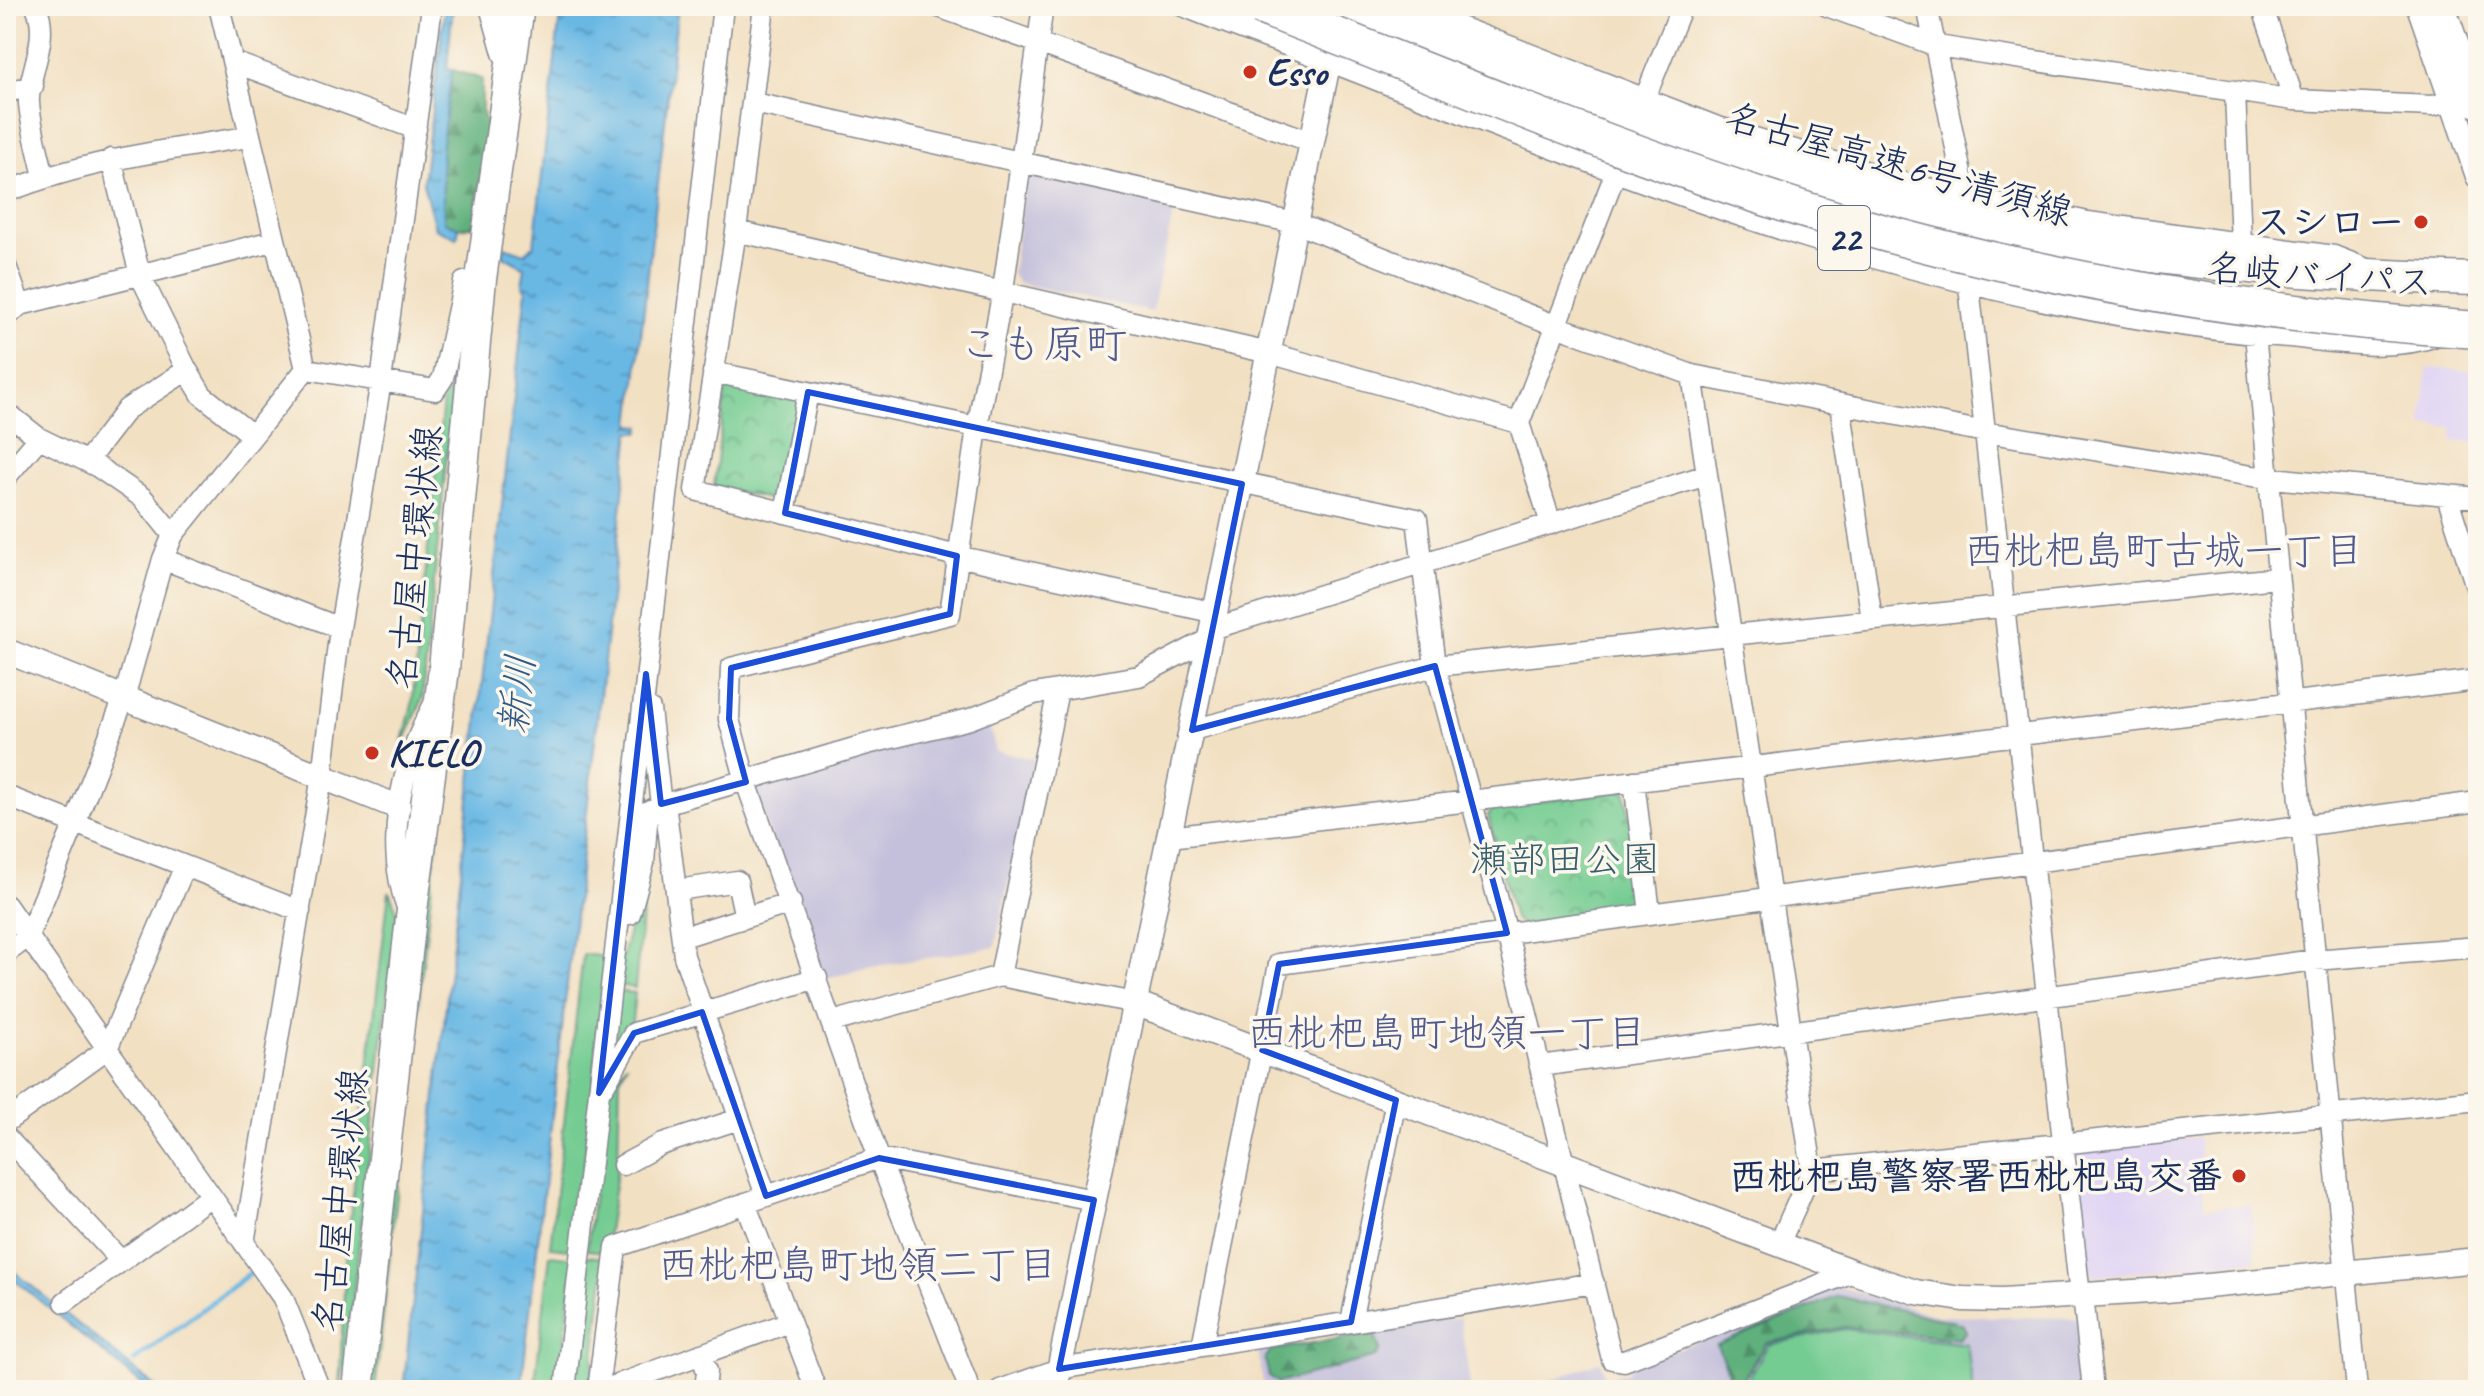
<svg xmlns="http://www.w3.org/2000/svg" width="2484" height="1396" font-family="Caveat,'Klee One',sans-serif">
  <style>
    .built { fill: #e0d4f4 }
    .industrial { fill: #c4c0db }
    .grass { fill: #74cc92; stroke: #487e78; stroke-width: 2 }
    .forest { fill: url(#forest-firs); stroke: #3d706d; stroke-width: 2 }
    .park { fill: url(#park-crowns); stroke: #487e78; stroke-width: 2 }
    .water { fill: url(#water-ripples); stroke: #4274a1; stroke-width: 2 }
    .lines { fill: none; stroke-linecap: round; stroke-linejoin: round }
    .stream { stroke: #69b8e4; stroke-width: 5 }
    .minor-casing { stroke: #868890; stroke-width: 23 }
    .tertiary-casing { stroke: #868890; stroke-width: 27 }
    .primary-casing { stroke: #868890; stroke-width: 33 }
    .trunk-casing { stroke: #868890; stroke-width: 35 }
    .minor { stroke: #fff; stroke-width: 20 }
    .tertiary { stroke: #fff; stroke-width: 24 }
    .primary { stroke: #fff; stroke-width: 30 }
    .trunk { stroke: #fff; stroke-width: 32 }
    .motorway-bridge-casing { stroke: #868890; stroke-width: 39; stroke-linecap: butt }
    .motorway-bridge { stroke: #fff; stroke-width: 36 }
    .marked { fill: none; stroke: #1d4ed8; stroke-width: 6; stroke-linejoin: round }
    .poi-dot { fill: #c8321e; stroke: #fbf7ec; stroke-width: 3 }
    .labels { text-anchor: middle; stroke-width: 7; stroke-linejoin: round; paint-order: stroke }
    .shield { fill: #fbf7ec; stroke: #5e6b89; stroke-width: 2 }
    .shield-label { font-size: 36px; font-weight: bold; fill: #1b2f5e }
    .poi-label { font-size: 38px; font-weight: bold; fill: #1b2f5e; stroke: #fbf7ec; text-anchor: start }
    .street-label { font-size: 38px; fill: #1b2f5e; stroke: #fbf7ec }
    .park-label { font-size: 38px; fill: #365e6e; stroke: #fbf7ec }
    .neighbourhood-label { font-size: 40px; fill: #515a8c; stroke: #fbf7ec }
    .water-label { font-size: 40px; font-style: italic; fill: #325886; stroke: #fbf7ec }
    .quarter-label { font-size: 42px; fill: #515a8c; stroke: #fbf7ec }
  </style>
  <defs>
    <pattern id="forest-firs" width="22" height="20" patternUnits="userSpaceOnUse" patternTransform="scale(2)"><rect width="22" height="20" fill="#5fb07c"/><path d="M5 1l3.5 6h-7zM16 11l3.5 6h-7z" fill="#4e9069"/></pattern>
    <pattern id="park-crowns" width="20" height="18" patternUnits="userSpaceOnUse" patternTransform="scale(2)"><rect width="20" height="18" fill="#74cc92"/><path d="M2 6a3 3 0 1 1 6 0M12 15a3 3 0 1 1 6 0" fill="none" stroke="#5ea67a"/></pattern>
    <pattern id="water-ripples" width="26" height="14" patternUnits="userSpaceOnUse" patternTransform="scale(2)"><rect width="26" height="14" fill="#69b8e4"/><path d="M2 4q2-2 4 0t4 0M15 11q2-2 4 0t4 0" fill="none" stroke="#5696bc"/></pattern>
  </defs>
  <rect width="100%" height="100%" fill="#fbf7ec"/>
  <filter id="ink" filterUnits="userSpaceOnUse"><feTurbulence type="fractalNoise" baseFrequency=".0125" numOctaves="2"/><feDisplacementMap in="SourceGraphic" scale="16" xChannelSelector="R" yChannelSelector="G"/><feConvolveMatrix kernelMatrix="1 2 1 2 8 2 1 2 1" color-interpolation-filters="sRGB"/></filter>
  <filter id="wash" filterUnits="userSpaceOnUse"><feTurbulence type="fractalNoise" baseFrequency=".006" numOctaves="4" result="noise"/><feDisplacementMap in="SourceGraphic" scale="32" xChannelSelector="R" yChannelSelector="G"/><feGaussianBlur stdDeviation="1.8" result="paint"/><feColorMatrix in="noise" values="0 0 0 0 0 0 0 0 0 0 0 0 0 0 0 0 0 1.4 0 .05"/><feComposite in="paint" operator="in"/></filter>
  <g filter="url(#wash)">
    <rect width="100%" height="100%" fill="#f2e0c2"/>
    <path class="built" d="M 2427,368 L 2478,371 L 2478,443 L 2452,441 L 2452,427 L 2422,425 Z
      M 2199,1137 L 2205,1208 L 2251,1205 L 2256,1260 L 2094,1276 L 2088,1270 L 2077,1154 L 2085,1147 Z"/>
    <path class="industrial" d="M 1027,174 L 1176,200 L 1152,312 L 1018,283 L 1012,274 Z
      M 987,715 L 996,751 L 1034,759 L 995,947 L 866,968 L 825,979 L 754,791 L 762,780 Z
      M 1838,1287 L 1939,1316 L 2073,1318 L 2079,1321 L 2086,1390 L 1537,1390 L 1548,1385 L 1547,1382 L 1601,1361 L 1605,1378 L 1628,1372 L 1631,1367 Z
      M 1460,1318 L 1471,1390 L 1264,1390 L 1258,1350 Z"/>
    <path class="grass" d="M 454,384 L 422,700 L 401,749 L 412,705 L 443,400 Z
      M 441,768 L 438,831 L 375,1390 L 368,1390 Z
      M 647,864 L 635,988 L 616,985 L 617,975 Z
      M 389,891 L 397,911 L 346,1360 L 339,1390 L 346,1252 Z
      M 583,954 L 607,957 L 575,1250 L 550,1247 Z
      M 616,991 L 635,993 L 631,1030 L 607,1074 Z
      M 627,1063 L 620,1079 L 618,1165 L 605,1252 L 587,1250 L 606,1093 Z
      M 550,1255 L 574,1258 L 559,1390 L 534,1390 Z
      M 586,1256 L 606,1258 L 590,1390 L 571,1390 Z
      M 1844,1329 L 1967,1344 L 1973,1390 L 1742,1390 L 1768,1345 Z"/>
    <path class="forest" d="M 452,70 L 482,79 L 482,110 L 488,128 L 474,226 L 459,228 L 444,222 L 441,150 Z
      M 1838,1296 L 1955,1322 L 1963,1325 L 1966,1331 L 1959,1339 L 1845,1327 L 1766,1343 L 1737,1390 L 1722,1390 L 1728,1373 L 1717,1345 Z
      M 1374,1333 L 1380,1350 L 1376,1357 L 1278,1383 L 1269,1376 L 1265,1359 L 1271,1350 Z"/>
    <path class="park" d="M 726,386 L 802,401 L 781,502 L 714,486 Z
      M 1625,791 L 1644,901 L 1639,909 L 1523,925 L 1514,919 L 1488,815 L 1494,807 Z"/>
    <path class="water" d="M 445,6 L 453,6 L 447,68 L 452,70 L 441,150 L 444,222 L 459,228 L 457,238 L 435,228 L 423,183 Z
      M 561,6 L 678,6 L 631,425 L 641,426 L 640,432 L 630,432 L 521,1390 L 403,1390 L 526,290 L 522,285 L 525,268 L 503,256 L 505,247 L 525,254 L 534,245 Z
      M 6,1265 L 159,1390 L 149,1390 L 6,1273 Z"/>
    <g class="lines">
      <path class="stream" d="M 134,1361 L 250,1273"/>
    </g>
  </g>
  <g filter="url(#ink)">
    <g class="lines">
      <g class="minor-casing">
        <path id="minor" d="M 36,6 C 51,40 27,73 29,103 C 31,128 39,153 44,177
          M 219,6 L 306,369
          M 764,6 L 736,231 L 695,490 L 957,556 L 1216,613
          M 936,6 L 1312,142
          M 1183,6 C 1232,26 1282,43 1331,62 C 1637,182 1945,308 2276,336 C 2329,340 2389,354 2439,335
          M 1230,6 L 1251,30
          M 1406,6 L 1715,126 L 1908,184 L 2088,222 L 2334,256 L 2362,267
          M 1827,6 L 1937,46 L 2294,100 L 2432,106 L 2453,101
          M 1927,6 L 1962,178 L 1964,207
          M 2262,6 L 2294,100
          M 233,62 L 416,129
          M 2235,91 L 2241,244
          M 6,92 L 33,86
          M 1645,98 L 1682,6
          M 754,103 L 1295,223 L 1570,331 L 1692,375 L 1985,432 L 2252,476 L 2478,498
          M 111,159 L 140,275 L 187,370 L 202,395 L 252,435
          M 6,192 C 84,161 165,150 248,137
          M 736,231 L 1269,353 L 1519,423
          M 6,266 L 20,305
          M 1968,277 L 2080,1296
          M 6,317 L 20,305 L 273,241
          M 2255,334 L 2357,1390
          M 306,369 L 435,390 L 443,378 L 464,282 L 481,279
          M 713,372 L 1417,519 L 1435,666 L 1507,933 L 1612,1359 L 1624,1361 L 1853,1272
          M 1692,375 L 1812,1170 L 1779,1244
          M 1840,404 L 1872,620
          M 6,412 L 39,438 L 98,467 L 143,498 L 173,535
          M 87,461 L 127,409 L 187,370
          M 6,477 L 39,438
          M 2447,496 L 2478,593
          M 785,513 L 808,392
          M 1551,524 L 1519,423 L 1615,174
          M 163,559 L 340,628
          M 1212,629 L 1707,475
          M 650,709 L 661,805
          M 1192,730 L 1435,666 L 2277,578
          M 1634,781 L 1650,913
          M 6,796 L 300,911
          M 665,803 L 684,956 L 766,1196
          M 1170,837 L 2478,680
          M 678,890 L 737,881 L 745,918
          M 6,905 L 283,1298 L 320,1390
          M 630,914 L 644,862 L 648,811 L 661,805 L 871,743 L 970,719 L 1034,694 L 1139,676 L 1211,638
          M 410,915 C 382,848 400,765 434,704
          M 683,937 L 791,903
          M 6,953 L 28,937 L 75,823 L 124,698 L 163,559 L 173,535 L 306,369
          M 1000,976 L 1058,690
          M 832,1022 L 1000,976 L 1135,1003
          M 1540,1066 L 2314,960 L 2478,947
          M 604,1086 L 634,1033 L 817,978
          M 6,1122 L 107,1049 L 185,866
          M 6,1137 L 121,1261
          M 623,1165 L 660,1145 L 739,1119
          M 1812,1170 L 2478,1100
          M 745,1203 L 816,1390
          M 244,1243 L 322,776 L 340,628 L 381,381 L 432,6
          M 2083,1295 L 2093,1390
          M 65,1302 L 211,1196
          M 1351,1322 L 1396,1100
          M 1202,1346 L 1279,964 L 2478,802
          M 701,1354 L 707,1371 L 705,1390
          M 565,1390 L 723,6
          M 598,1390 L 616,1247 L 879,1158 L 1094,1200
          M 603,1390 L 790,1322
          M 970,1390 L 879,1158 L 746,782 L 729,719 L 731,668 L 950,614 L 977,428 L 1003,290 L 1043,6
          M 1000,1390 L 1059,1369 L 1594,1283"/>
      </g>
      <g class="tertiary-casing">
        <path id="tertiary" d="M 2419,6 L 2478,176
          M 2443,6 L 2478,106
          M 6,651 L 398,807
          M 1135,1003 L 1853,1272 L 1916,1292 L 1962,1299 L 2002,1300 L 2166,1290 L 2478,1260
          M 1055,1390 L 1333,40"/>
      </g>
      <g class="primary-casing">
        <path id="primary" d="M 495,6 L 508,52
          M 358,1390 L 411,918 L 444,669 L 481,279 L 519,6"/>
      </g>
      <g class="trunk-casing">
        <path id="trunk" d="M 1353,6 C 1552,85 1749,167 1956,219 C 2125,262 2304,275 2478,279"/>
      </g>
      <use href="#minor" class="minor"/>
      <use href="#tertiary" class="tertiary"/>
      <use href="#primary" class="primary"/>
      <use href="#trunk" class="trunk"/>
      <g class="motorway-bridge-casing">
        <path id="motorway-bridge" d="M 1260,6 C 1454,81 1645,164 1845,222 C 2051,282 2264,316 2478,330"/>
      </g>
      <use href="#motorway-bridge" class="motorway-bridge"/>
    </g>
  </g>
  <path class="marked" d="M 808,392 L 1242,484 L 1192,730 L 1435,666 L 1507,933 L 1279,964 L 1262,1050 L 1396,1100 L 1351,1322 L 1059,1369 L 1094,1200 L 879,1158 L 766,1196 L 702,1012 L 634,1033 L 599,1093 L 646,674 L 661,804 L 746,782 L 729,719 L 731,668 L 950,614 L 957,556 L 785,513 Z"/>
  <g class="poi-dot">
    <circle cx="1250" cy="72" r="8"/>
    <circle cx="2421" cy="222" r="8"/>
    <circle cx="372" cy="753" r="8"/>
    <circle cx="2239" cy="1176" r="8"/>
  </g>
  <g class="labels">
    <rect class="shield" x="1818" y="206" width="52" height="64" rx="6"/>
    <g class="shield-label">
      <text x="1844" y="251">22</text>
    </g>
    <g class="poi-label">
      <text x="1266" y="85">Esso</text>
      <text x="2405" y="235" text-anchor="end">スシロー</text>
      <text x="388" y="766">KIELO</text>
      <text x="2223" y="1189" text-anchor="end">西枇杷島警察署西枇杷島交番</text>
    </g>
    <g class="street-label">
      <text transform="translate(1899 164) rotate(16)" y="13">名古屋高速6号清須線</text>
      <text transform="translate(2320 275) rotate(4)" y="13">名岐バイパス</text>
      <text transform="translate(414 557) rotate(-84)" y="13">名古屋中環状線</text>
      <text transform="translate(340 1200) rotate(-84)" y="13">名古屋中環状線</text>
    </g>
    <g class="park-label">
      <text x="1565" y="872">瀬部田公園</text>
    </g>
    <g class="neighbourhood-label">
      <text x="2164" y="564">西枇杷島町古城一丁目</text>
      <text x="1447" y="1046">西枇杷島町地領一丁目</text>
      <text x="858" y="1278">西枇杷島町地領二丁目</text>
    </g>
    <g class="water-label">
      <text transform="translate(516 694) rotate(-84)" y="14">新川</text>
    </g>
    <g class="quarter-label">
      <text x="1043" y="358">こも原町</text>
    </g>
  </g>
  <rect width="2484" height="1396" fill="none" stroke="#fbf7ec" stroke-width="32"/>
</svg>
